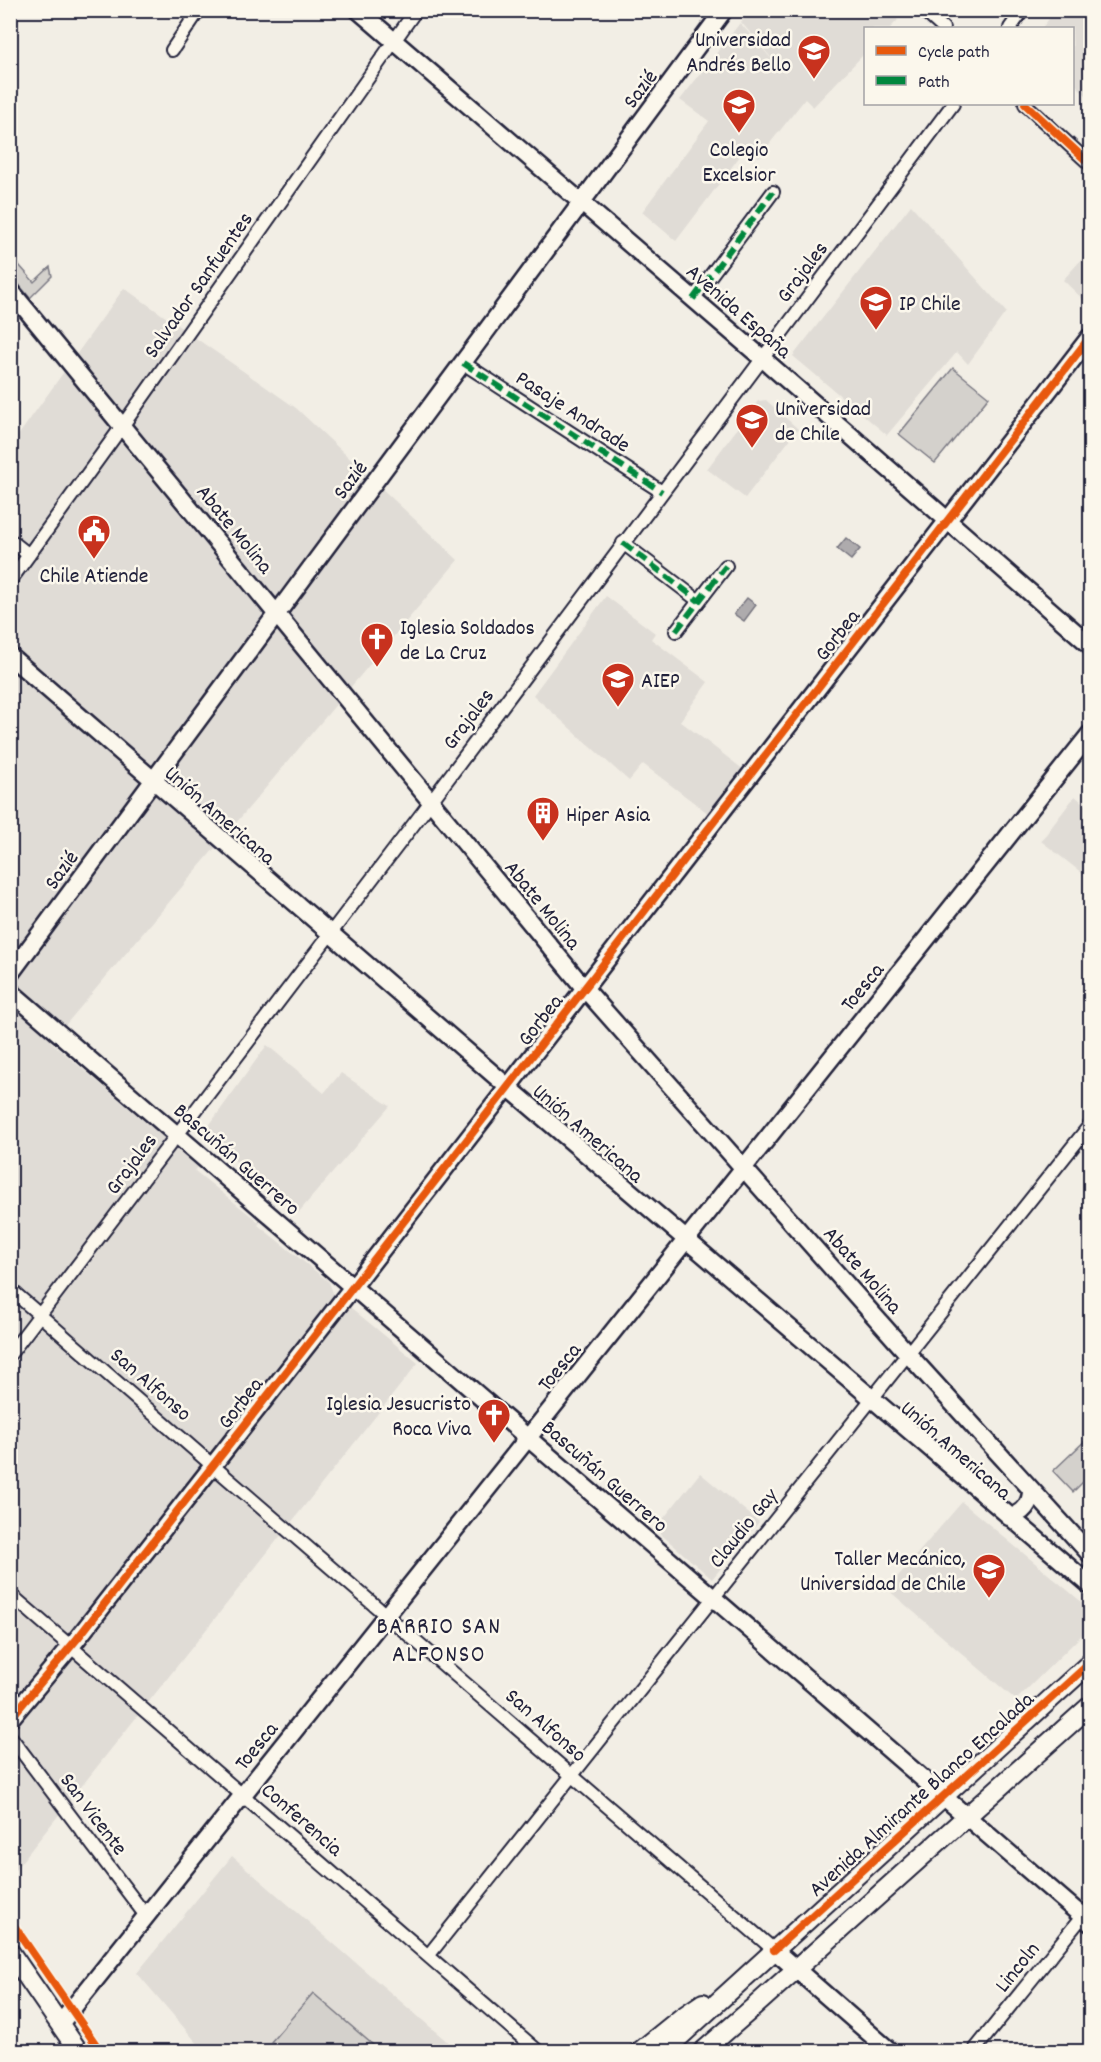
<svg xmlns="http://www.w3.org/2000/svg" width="1101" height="2062" font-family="Dekko,sans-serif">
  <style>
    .built { fill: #e0dcd6 }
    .green { fill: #d4d1cc; stroke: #7b7a84; stroke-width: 1.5 }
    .water { fill: #aeabad; stroke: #76747f; stroke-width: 1.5 }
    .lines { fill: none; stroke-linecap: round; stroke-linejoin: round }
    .street-casing { stroke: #22223b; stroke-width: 16 }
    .secondary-casing { stroke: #22223b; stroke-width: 21 }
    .primary-casing { stroke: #22223b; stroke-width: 22 }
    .street { stroke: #fbf7ec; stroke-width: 12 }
    .secondary { stroke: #fbf7ec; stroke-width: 16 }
    .primary { stroke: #fbf7ec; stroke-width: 18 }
    .quiet { stroke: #00873e; stroke-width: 6; stroke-dasharray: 12 6; stroke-linecap: butt }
    .cycleway-casing { stroke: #fbf7ec; stroke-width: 11 }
    .cycleway { stroke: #e8590c; stroke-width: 8 }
    .labels { text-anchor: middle; stroke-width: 5; stroke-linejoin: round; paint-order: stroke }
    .poi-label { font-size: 22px; fill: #22223b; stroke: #fbf7ec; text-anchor: start }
    .street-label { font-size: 22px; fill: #22223b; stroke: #fbf7ec }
    .neighbourhood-label { font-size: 24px; letter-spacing: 1.5px; fill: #22223b; stroke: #fbf7ec }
  </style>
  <rect width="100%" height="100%" fill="#f2eee5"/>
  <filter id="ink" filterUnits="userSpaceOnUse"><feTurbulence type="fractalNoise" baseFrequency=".0167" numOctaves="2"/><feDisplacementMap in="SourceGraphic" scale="12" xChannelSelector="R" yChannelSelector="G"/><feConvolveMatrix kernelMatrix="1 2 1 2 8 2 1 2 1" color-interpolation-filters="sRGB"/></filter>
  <g filter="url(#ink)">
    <path class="built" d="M 750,11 L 887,11 L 898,20 L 890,28 L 866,28 L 865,53 L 813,107 L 805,99 L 759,157 L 746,148 L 676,241 L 642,212 L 709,121 L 680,100 L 740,23 L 790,80 L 741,22 Z
      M 1055,11 L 1090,11 L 1090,99 L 1073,82 L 1072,28 L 1042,28 Z
      M 911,205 L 1006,312 L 968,364 L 957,352 L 887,435 L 793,356 Z
      M 1090,250 L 1090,306 L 1063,280 Z
      M 124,288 L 296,408 L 458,560 L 51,1042 L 198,1167 L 195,1171 L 260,1223 L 258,1225 L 329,1282 L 333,1293 L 418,1363 L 11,1875 L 11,437 L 15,440 Z
      M 766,400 L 798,429 L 745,498 L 707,469 L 758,401 Z
      M 606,596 L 655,633 L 651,639 L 708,682 L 680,721 L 744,770 L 709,814 L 643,764 L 629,781 L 533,695 Z
      M 1075,796 L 1090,809 L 1090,883 L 1082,873 L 1041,841 Z
      M 267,1045 L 324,1093 L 341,1073 L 390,1106 L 298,1213 L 203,1134 Z
      M 700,1473 L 759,1522 L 712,1579 L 655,1529 Z
      M 962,1502 L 1090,1609 L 1090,1627 L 1016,1700 L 887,1589 Z
      M 232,1856 L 450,2044 L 442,2052 L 204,2051 L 137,1973 Z"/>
    <path class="green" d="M 19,265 L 34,282 L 50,267 L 52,276 L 30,298 L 11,275 Z
      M 953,368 L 989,397 L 935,463 L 899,434 Z
      M 1090,1436 L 1090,1475 L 1073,1492 L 1053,1471 Z
      M 313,1993 L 380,2051 L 282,2051 L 271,2042 Z"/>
    <path class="water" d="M 846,538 L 860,549 L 851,560 L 837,549 Z
      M 747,598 L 756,605 L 744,621 L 734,614 Z"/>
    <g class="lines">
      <g class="street-casing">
        <path id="street" d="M 923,10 L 943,28
          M 1010,28 L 1023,10
          M 172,50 L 199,10
          M 1025,104 L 1090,164
          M 693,299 L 773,192
          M 463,363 L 662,492
          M 10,540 L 29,555
          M 623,543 L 699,601
          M 10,581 L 123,425 L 416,10
          M 676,631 L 726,566
          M 10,1289 L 212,1465 L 774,1950
          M 10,1354 L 423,812 L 953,104
          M 10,1594 L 539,2052
          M 10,1736 L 146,1916
          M 428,1956 L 1090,1125
          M 973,2052 L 1090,1907"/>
      </g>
      <g class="secondary-casing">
        <path id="secondary" d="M 358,10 L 762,358 L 1090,645
          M 10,290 L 585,989 L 908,1354 L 1090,1554
          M 10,656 L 508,1087 L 1090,1585
          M 10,974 L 724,10
          M 10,991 L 1090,1923
          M 1009,1517 C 1023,1514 1031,1504 1031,1490
          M 10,1719 L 77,1639 L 345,1297 L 1090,337
          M 774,1950 L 891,2052
          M 60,2024 L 1090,734"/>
      </g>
      <g class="primary-casing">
        <path id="primary" d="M 10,1952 L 79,2052
          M 639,2052 L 681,2018 L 703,2003
          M 663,2052 L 1090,1663
          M 702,2052 L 755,2006 L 1090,1706"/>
      </g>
      <use href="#street" class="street"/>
      <use href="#secondary" class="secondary"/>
      <use href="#primary" class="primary"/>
      <path class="quiet" d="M 693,299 L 773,192
        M 463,363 L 662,492
        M 623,543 L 699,601
        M 676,631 L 726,566"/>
      <g class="cycleway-casing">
        <path id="cycleway" d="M 1025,104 L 1090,164
          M 10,1719 L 77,1639 L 345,1297 L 1090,337
          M 10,1920 L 101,2052
          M 774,1950 L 1090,1663"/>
      </g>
      <use href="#cycleway" class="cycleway"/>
    </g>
  </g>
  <defs>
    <g id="university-pin" transform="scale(1.725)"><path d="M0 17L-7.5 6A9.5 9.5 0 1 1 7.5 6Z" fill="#c8321e" stroke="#fbf7ec"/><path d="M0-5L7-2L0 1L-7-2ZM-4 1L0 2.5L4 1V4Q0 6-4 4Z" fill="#fff"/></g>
    <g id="school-pin" transform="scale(1.725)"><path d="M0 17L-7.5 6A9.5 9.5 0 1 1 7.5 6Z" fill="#c8321e" stroke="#fbf7ec"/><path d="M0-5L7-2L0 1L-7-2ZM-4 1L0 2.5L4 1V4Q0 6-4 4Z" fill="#fff"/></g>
    <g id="civic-pin" transform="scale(1.725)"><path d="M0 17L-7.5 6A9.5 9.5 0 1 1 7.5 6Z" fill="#c8321e" stroke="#fbf7ec"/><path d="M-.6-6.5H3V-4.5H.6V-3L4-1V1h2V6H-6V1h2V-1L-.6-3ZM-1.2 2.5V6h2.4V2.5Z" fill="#fff"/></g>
    <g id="church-pin" transform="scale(1.725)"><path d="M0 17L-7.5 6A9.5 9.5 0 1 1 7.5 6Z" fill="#c8321e" stroke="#fbf7ec"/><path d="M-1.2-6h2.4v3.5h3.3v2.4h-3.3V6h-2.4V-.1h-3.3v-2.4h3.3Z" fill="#fff"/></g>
    <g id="building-pin" transform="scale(1.725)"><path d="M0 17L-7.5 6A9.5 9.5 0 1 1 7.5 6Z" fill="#c8321e" stroke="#fbf7ec"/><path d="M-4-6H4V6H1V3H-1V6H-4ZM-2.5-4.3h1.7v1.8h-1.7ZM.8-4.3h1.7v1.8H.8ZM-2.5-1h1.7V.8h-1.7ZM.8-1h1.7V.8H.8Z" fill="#fff"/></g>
  </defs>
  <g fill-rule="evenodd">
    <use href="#university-pin" x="814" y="51"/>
    <use href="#school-pin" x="739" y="105"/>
    <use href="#university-pin" x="876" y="302"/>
    <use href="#university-pin" x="752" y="420"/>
    <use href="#civic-pin" x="94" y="531"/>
    <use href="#church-pin" x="377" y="639"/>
    <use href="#university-pin" x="618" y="679"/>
    <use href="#building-pin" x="543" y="813"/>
    <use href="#church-pin" x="494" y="1415"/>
    <use href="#university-pin" x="989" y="1570"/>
  </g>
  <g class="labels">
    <g class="poi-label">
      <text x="791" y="46" text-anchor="end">Universidad<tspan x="791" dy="25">Andrés Bello</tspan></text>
      <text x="739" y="156" text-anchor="middle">Colegio<tspan x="739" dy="25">Excelsior</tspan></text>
      <text x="899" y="310">IP Chile</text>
      <text x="775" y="415">Universidad<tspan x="775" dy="25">de Chile</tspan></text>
      <text x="94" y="582" text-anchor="middle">Chile Atiende</text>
      <text x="400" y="634">Iglesia Soldados<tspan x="400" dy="25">de La Cruz</tspan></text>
      <text x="641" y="687">AIEP</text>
      <text x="566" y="821">Hiper Asia</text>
      <text x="471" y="1410" text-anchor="end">Iglesia Jesucristo<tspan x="471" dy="25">Roca Viva</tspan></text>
      <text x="966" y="1565" text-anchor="end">Taller Mecánico,<tspan x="966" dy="25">Universidad de Chile</tspan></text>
    </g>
    <g class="street-label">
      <text transform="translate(639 88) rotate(-53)" y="8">Sazié</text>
      <text transform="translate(801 271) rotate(-53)" y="8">Grajales</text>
      <text transform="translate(197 284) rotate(-55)" y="8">Salvador Sanfuentes</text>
      <text transform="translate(740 310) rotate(41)" y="8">Avenida España</text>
      <text transform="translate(574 410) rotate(33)" y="8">Pasaje Andrade</text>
      <text transform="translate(349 479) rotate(-53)" y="8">Sazié</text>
      <text transform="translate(236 528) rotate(51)" y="8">Abate Molina</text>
      <text transform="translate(836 634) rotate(-52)" y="8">Gorbea</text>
      <text transform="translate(467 718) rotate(-53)" y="8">Grajales</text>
      <text transform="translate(221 814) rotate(41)" y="8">Unión Americana</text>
      <text transform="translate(60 869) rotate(-54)" y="8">Sazié</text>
      <text transform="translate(544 904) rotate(51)" y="8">Abate Molina</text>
      <text transform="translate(861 986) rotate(-51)" y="8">Toesca</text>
      <text transform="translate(539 1019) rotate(-52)" y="8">Gorbea</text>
      <text transform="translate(589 1132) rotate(41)" y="8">Unión Americana</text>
      <text transform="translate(238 1158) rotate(41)" y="8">Bascuñán Guerrero</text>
      <text transform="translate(130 1163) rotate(-53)" y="8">Grajales</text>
      <text transform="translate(864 1269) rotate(49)" y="8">Abate Molina</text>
      <text transform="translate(558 1366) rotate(-51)" y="8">Toesca</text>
      <text transform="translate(152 1383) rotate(41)" y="8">San Alfonso</text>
      <text transform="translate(239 1402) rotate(-52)" y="8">Gorbea</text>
      <text transform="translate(957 1449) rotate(41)" y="8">Unión Americana</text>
      <text transform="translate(606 1475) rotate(41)" y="8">Bascuñán Guerrero</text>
      <text transform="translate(742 1527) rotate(-51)" y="8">Claudio Gay</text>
      <text transform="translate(547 1724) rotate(41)" y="8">San Alfonso</text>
      <text transform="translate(255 1745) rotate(-51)" y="8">Toesca</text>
      <text transform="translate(920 1793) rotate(-42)" y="8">Avenida Almirante Blanco Encalada</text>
      <text transform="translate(95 1813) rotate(53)" y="8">San Vicente</text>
      <text transform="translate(303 1818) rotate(41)" y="8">Conferencia</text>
      <text transform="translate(1016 1966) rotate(-51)" y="8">Lincoln</text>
    </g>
    <g class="neighbourhood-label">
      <text x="439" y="1633">BARRIO SAN<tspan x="439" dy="28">ALFONSO</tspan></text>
    </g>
  </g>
  <rect width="1101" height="2062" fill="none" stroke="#fbf7ec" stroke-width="36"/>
  <rect x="18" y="18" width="1065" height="2026" fill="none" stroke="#22223b" stroke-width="2" filter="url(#ink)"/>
  <rect x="864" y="27" width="210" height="78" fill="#fbf7ec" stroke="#a4a2a5" stroke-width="1.5"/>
  <rect x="876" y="46" width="30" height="9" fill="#e8590c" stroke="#a4a2a5" stroke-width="1.5"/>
  <text x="918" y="57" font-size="18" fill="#22223b">Cycle path</text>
  <rect x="876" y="76" width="30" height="9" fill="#00873e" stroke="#a4a2a5" stroke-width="1.5"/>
  <text x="918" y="87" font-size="18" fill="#22223b">Path</text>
</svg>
